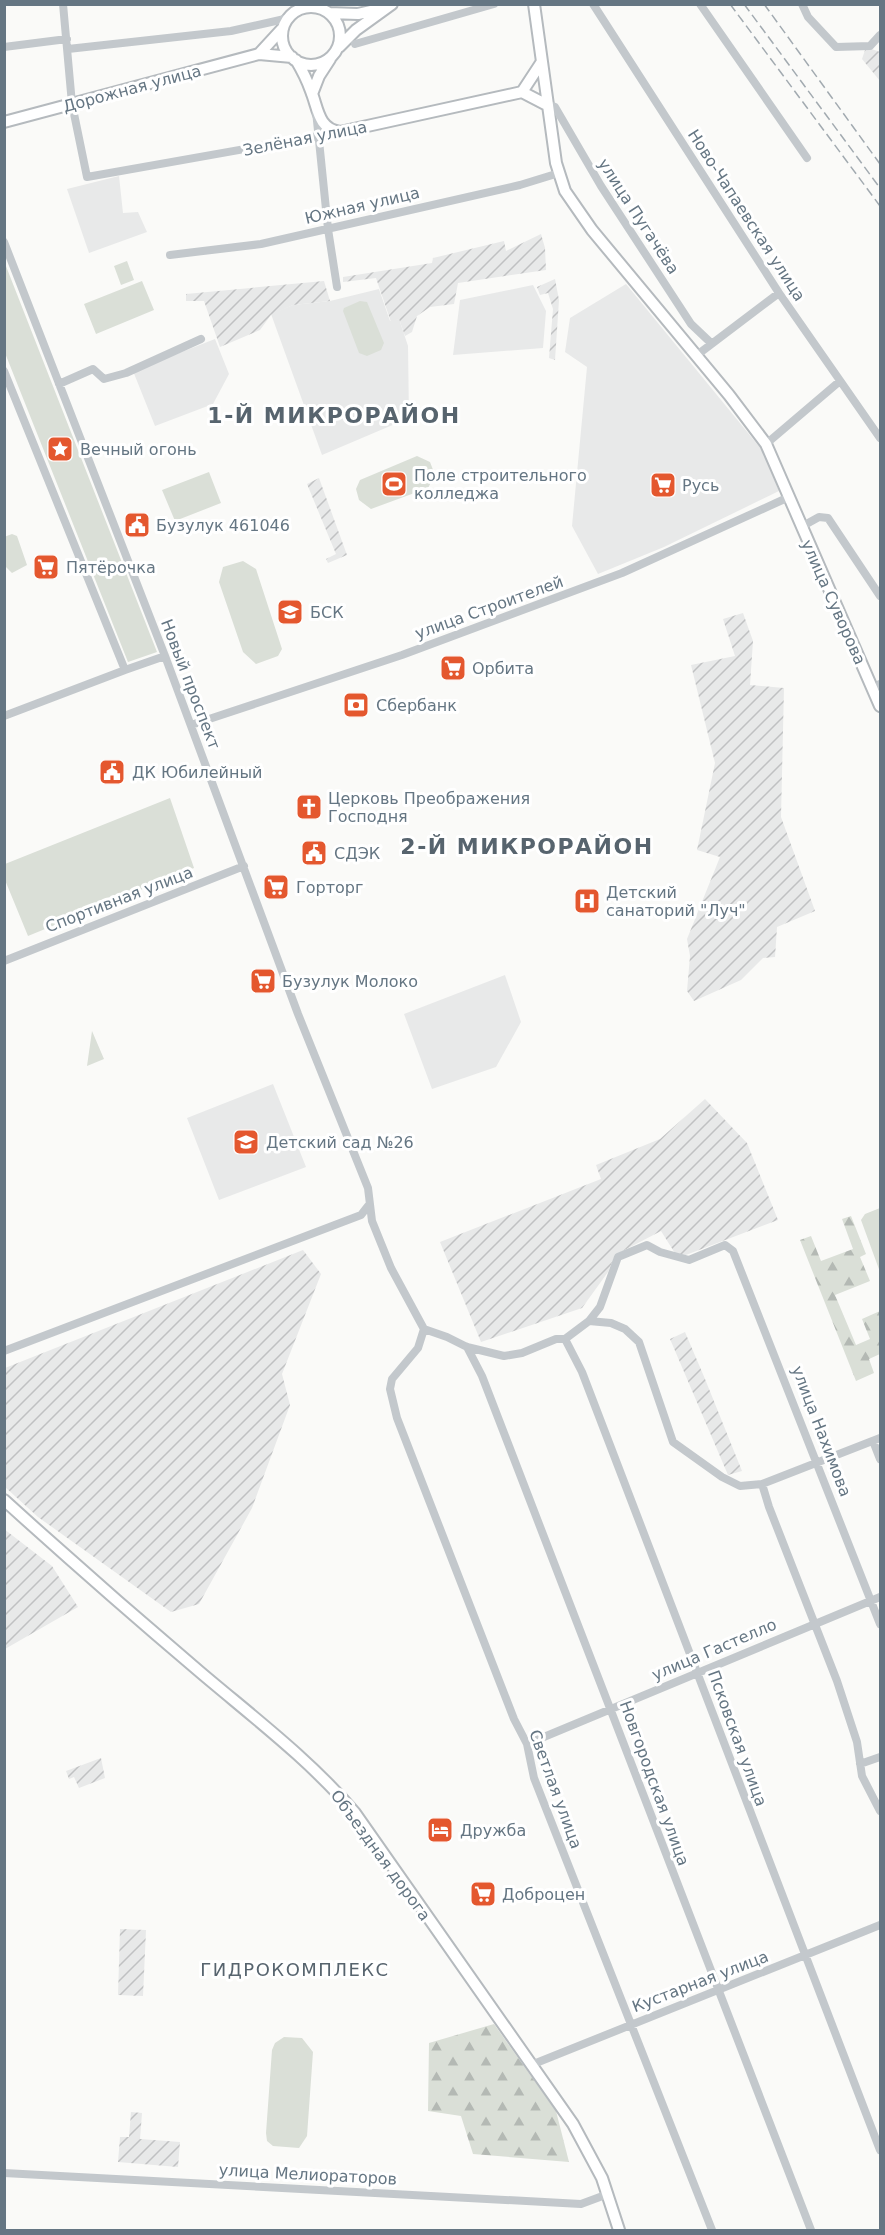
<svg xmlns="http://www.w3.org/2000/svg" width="885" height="2235" font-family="'DejaVu Sans',sans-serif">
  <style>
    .built { fill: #e8e9e9 }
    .industrial { fill: url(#industrial-furrows) }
    .green { fill: #dadfd7 }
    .forest { fill: url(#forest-firs) }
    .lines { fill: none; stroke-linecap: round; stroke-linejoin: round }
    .major-casing { stroke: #b5babe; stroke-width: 14 }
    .minor { stroke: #c3c8cc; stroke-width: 8 }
    .major { stroke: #fff; stroke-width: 10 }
    .rail { stroke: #a2aab0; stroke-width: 1.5; stroke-dasharray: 9 4.5; stroke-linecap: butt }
    .labels { text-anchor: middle; stroke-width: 6; stroke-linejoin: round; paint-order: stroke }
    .street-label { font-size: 16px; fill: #657683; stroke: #fff }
    .poi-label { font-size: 16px; fill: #657683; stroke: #fff; text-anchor: start }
    .neighbourhood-label { font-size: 18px; letter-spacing: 1.5px; fill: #57646e; stroke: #fff }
    .district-label { font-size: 22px; font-weight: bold; letter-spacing: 1.5px; fill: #57646e; stroke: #fff }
  </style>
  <defs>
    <pattern id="industrial-furrows" width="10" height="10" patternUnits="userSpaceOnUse" patternTransform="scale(1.5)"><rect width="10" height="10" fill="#e8e9e9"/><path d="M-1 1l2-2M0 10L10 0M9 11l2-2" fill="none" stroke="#c0c1c2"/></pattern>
    <pattern id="forest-firs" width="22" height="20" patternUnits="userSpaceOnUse" patternTransform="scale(1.5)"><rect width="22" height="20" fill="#dadfd7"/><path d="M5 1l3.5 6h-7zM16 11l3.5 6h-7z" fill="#b4b9b4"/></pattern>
  </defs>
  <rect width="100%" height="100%" fill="#fafaf8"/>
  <path class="built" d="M 119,176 L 123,213 L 138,212 L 147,232 L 89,253 L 67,189 Z
    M 626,284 L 762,450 L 779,491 L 664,547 L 598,574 L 572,526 L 587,367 L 565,352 L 570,318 Z
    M 533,285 L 546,311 L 543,348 L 453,355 L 460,300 Z
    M 379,289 L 390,321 L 399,319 L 408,346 L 409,418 L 322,455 L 271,314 L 293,305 L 330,301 Z
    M 215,339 L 229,374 L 213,404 L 155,426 L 133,371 Z
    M 505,975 L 521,1022 L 496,1067 L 432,1089 L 404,1014 Z
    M 273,1084 L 306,1167 L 219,1200 L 187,1118 Z"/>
  <path class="industrial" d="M 866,47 L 880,52 L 880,81 L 862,59 Z
    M 541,234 L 545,248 L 546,270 L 458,283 L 454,304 L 430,307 L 417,316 L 412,332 L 405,336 L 399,319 L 391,322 L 376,278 L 343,282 L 343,277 L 432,263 L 433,258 L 504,241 L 506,251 Z
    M 555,279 L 559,300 L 555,360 L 549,358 L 553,309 L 548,293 L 540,295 L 537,287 Z
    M 324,281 L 330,301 L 293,305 L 271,315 L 260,330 L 220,347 L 204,301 L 186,301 L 186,294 Z
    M 319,478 L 347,555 L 328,563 L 326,559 L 336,554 L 307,484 Z
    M 743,613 L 753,641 L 750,685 L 784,688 L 781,817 L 815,911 L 777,927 L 775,957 L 763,958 L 741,980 L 694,1001 L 687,991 L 690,956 L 687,939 L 720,857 L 697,850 L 715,763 L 691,665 L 735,656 L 723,619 Z
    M 705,1099 L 747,1143 L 778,1220 L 678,1258 L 661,1231 L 615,1255 L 608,1272 L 582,1308 L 481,1342 L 440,1242 L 601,1179 L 596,1165 L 660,1139 Z
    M 303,1250 L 321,1274 L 282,1374 L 290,1405 L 252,1508 L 199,1604 L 171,1612 L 38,1517 L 5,1487 L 5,1368 Z
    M 685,1332 L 705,1379 L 742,1471 L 728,1475 L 670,1339 Z
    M 4,1529 L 52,1566 L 78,1607 L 5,1649 Z
    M 101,1758 L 105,1778 L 79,1788 L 74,1777 L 69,1779 L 66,1771 Z
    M 120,1929 L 146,1930 L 143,1996 L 118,1995 Z
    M 131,2112 L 142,2113 L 140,2139 L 180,2142 L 178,2167 L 118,2162 L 120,2137 L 129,2137 Z"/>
  <path class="green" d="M 4,261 L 157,652 L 128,662 L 5,353 Z
    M 127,261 L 134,280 L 121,285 L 114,266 Z
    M 142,281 L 154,310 L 96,334 L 84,304 Z
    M 360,301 L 367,302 L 384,343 L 381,350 L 367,356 L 359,353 L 343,311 L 344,308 Z
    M 417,456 L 430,462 L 435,475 L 428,488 L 371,509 L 359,500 L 356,489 L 360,480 Z
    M 209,472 L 221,503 L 175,521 L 162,490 Z
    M 12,534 L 17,536 L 27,565 L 12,573 L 5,566 L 4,537 Z
    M 243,561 L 256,569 L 282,649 L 278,656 L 256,664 L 243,652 L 219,582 L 223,567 Z
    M 170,798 L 194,868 L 28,936 L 5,880 L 5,864 Z
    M 92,1031 L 104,1059 L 87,1066 Z
    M 880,1208 L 880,1272 L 861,1220 L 865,1214 Z
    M 284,2037 L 302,2038 L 313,2052 L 307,2136 L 299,2148 L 273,2146 L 267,2141 L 266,2133 L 272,2050 L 275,2043 Z"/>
  <path class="forest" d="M 851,1216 L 866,1254 L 860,1257 L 870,1281 L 835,1295 L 856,1345 L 870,1339 L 862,1319 L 880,1311 L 880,1354 L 869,1359 L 874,1373 L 856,1381 L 800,1240 L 811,1236 L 821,1261 L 853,1249 L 842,1219 Z
    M 494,2024 L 556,2111 L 569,2162 L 473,2154 L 461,2116 L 428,2111 L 429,2043 Z"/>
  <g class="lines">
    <g class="major-casing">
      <path id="major" d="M 534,4 L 556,163 L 565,191 L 592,230 L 729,395 L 766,444 L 880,706
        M282 36a29 29 0 1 1 58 0a29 29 0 1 1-58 0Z
        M 329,13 L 358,14 L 380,9
        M 339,47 L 356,30 L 392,4
        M 259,54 L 282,29
        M 296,60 C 302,70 307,80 311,91 C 318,108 318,129 340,132 L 522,92
        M 522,92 L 541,63
        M 522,92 L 547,105
        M 312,94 L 319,76 L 330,59
        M 4,122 L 259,54 L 292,57
        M 4,1500 C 69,1559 134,1616 200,1672 C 253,1717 310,1760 355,1813 L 573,2124 L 602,2178 L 619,2230"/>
    </g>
    <path class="minor" d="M 63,4 L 72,104 L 87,177 L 340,132
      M 593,4 L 779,293 L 880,438
      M 700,4 L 807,158
      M 802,4 L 808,17 L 836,47 L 870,46 L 880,35
      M 355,44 L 494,4
      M 4,47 L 67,39
      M 68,49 L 231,31 L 289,18
      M 547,105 L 555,107 L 601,186 L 691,324 L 711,343
      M 316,111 L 328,229 L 337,287
      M 4,242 L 165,656 L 298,1014 L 368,1188 L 372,1221 L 391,1268 L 424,1329 L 447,1337 L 467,1347 L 504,1356 L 522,1353 L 556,1339 L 565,1339 L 589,1321 L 600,1307 L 618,1257 L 647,1245 L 660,1252 L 689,1260 L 725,1245 L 733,1251 L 880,1624
      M 170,255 L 261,244 L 520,185 L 559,173
      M 697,355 L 779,293
      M 4,371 L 125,670 L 165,656
      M 59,384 L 93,369 L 104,379 L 126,373 L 201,339
      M 766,444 L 840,381
      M 801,527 L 819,517 L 828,518 L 880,596
      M 880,684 L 880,685
      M 4,716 L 125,670
      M 191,725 L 402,655 L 622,573 L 789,497
      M 4,961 L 244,866
      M 589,1321 L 611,1323 L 625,1329 L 639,1342 L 673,1442 L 722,1477 L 740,1486 L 762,1484 L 880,1438
      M 424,1329 L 418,1348 L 392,1379 L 390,1389 L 397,1418 L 514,1719 L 527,1744 L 534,1778 L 712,2230
      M 565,1339 L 582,1372 L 880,2150
      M 467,1347 L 482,1376 L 811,2230
      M 4,1351 L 361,1215 L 368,1206
      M 873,1441 L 880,1459
      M 762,1484 L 769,1507 L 837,1681 L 857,1742 L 862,1776 L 880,1811
      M 527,1744 L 880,1597
      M 860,1764 L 880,1757
      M 531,2065 L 880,1925
      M 4,2173 L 581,2204 L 608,2194"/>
    <use href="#major" class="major"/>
    <path class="rail" d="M 730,4 L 880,206
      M 744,4 L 880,188
      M 764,4 L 880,164"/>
  </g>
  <defs>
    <g id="sight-square" transform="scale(1.35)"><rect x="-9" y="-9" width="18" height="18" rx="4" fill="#e4572e" stroke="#fff"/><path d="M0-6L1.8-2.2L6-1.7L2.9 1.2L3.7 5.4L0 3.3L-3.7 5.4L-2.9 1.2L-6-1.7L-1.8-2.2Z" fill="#fff"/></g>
    <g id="stadium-square" transform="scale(1.35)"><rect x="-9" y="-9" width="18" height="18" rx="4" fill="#e4572e" stroke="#fff"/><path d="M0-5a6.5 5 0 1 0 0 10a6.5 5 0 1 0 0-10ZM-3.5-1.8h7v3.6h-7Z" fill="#fff"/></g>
    <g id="supermarket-square" transform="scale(1.35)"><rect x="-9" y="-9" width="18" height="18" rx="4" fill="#e4572e" stroke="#fff"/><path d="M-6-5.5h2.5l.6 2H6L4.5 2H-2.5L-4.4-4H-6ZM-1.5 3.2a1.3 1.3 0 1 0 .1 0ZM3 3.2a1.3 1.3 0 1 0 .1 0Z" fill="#fff"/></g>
    <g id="civic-square" transform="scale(1.35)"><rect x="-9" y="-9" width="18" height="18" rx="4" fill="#e4572e" stroke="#fff"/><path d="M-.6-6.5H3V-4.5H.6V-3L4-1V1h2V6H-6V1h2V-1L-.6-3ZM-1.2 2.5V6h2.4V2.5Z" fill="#fff"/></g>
    <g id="university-square" transform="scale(1.35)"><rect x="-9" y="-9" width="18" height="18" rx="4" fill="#e4572e" stroke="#fff"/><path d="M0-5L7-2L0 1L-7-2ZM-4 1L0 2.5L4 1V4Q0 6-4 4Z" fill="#fff"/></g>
    <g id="bank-square" transform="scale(1.35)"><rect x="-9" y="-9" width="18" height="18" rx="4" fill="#e4572e" stroke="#fff"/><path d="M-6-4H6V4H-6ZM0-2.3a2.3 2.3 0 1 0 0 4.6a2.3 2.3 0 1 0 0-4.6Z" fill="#fff"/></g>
    <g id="church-square" transform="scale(1.35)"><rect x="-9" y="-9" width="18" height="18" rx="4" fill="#e4572e" stroke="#fff"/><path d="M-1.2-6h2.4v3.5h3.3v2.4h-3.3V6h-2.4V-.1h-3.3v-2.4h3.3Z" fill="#fff"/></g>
    <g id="hospital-square" transform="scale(1.35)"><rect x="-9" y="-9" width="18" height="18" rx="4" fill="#e4572e" stroke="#fff"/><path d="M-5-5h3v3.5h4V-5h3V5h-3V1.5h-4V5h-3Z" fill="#fff"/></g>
    <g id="school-square" transform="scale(1.35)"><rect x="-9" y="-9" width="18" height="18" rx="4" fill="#e4572e" stroke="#fff"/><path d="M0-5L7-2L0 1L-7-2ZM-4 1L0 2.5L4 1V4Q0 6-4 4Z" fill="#fff"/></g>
    <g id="hotel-square" transform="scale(1.35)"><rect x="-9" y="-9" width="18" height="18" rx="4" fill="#e4572e" stroke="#fff"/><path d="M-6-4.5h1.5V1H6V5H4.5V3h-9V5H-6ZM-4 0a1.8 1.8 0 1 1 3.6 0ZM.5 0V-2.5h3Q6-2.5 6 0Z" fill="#fff"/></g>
  </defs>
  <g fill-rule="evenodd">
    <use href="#sight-square" x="60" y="449"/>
    <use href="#stadium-square" x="394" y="484"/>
    <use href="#supermarket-square" x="663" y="485"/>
    <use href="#civic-square" x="137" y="525"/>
    <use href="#supermarket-square" x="46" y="567"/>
    <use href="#university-square" x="290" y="612"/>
    <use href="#supermarket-square" x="453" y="668"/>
    <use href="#bank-square" x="356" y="705"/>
    <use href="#civic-square" x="112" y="772"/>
    <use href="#church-square" x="309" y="807"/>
    <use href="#civic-square" x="314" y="853"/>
    <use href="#supermarket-square" x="276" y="887"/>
    <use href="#hospital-square" x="587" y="901"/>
    <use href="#supermarket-square" x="263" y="981"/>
    <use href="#school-square" x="246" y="1142"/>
    <use href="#hotel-square" x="440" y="1830"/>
    <use href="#supermarket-square" x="483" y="1894"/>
  </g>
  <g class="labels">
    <g class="street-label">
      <text transform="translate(132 88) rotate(-15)" y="6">Дорожная улица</text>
      <text transform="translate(305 138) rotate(-11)" y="6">Зелёная улица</text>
      <text transform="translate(362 205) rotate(-13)" y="6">Южная улица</text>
      <text transform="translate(747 215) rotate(57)" y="6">Ново-Чапаевская улица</text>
      <text transform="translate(639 216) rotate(57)" y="6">улица Пугачёва</text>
      <text transform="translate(834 602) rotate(66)" y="6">улица Суворова</text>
      <text transform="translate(489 607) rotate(-20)" y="6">улица Строителей</text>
      <text transform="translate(191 684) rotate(69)" y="6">Новый проспект</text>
      <text transform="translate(119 899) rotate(-21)" y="6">Спортивная улица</text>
      <text transform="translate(822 1431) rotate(69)" y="6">улица Нахимова</text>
      <text transform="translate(714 1649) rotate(-23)" y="6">улица Гастелло</text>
      <text transform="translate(738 1738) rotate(70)" y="6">Псковская улица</text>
      <text transform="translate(655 1783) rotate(70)" y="6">Новгородская улица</text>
      <text transform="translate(556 1789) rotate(70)" y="6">Светлая улица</text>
      <text transform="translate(381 1855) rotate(54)" y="6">Объездная дорога</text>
      <text transform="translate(700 1981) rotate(-21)" y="6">Кустарная улица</text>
      <text transform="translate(308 2174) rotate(3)" y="6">улица Мелиораторов</text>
    </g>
    <g class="poi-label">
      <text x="80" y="455">Вечный огонь</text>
      <text x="414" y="481">Поле строительного<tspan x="414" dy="18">колледжа</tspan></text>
      <text x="682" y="491">Русь</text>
      <text x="156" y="531">Бузулук 461046</text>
      <text x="66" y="573">Пятёрочка</text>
      <text x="310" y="618">БСК</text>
      <text x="472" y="674">Орбита</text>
      <text x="376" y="711">Сбербанк</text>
      <text x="132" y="778">ДК Юбилейный</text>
      <text x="328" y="804">Церковь Преображения<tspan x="328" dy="18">Господня</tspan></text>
      <text x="334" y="859">СДЭК</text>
      <text x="296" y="893">Горторг</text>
      <text x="606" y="898">Детский<tspan x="606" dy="18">санаторий "Луч"</tspan></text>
      <text x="282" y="987">Бузулук Молоко</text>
      <text x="266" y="1148">Детский сад №26</text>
      <text x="460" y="1836">Дружба</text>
      <text x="502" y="1900">Доброцен</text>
    </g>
    <g class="neighbourhood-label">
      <text x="295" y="1976">ГИДРОКОМПЛЕКС</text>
    </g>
    <g class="district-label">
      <text x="334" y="423">1-Й МИКРОРАЙОН</text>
      <text x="527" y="854">2-Й МИКРОРАЙОН</text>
    </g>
  </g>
  <rect width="885" height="2235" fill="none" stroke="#657683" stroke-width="12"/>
</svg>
